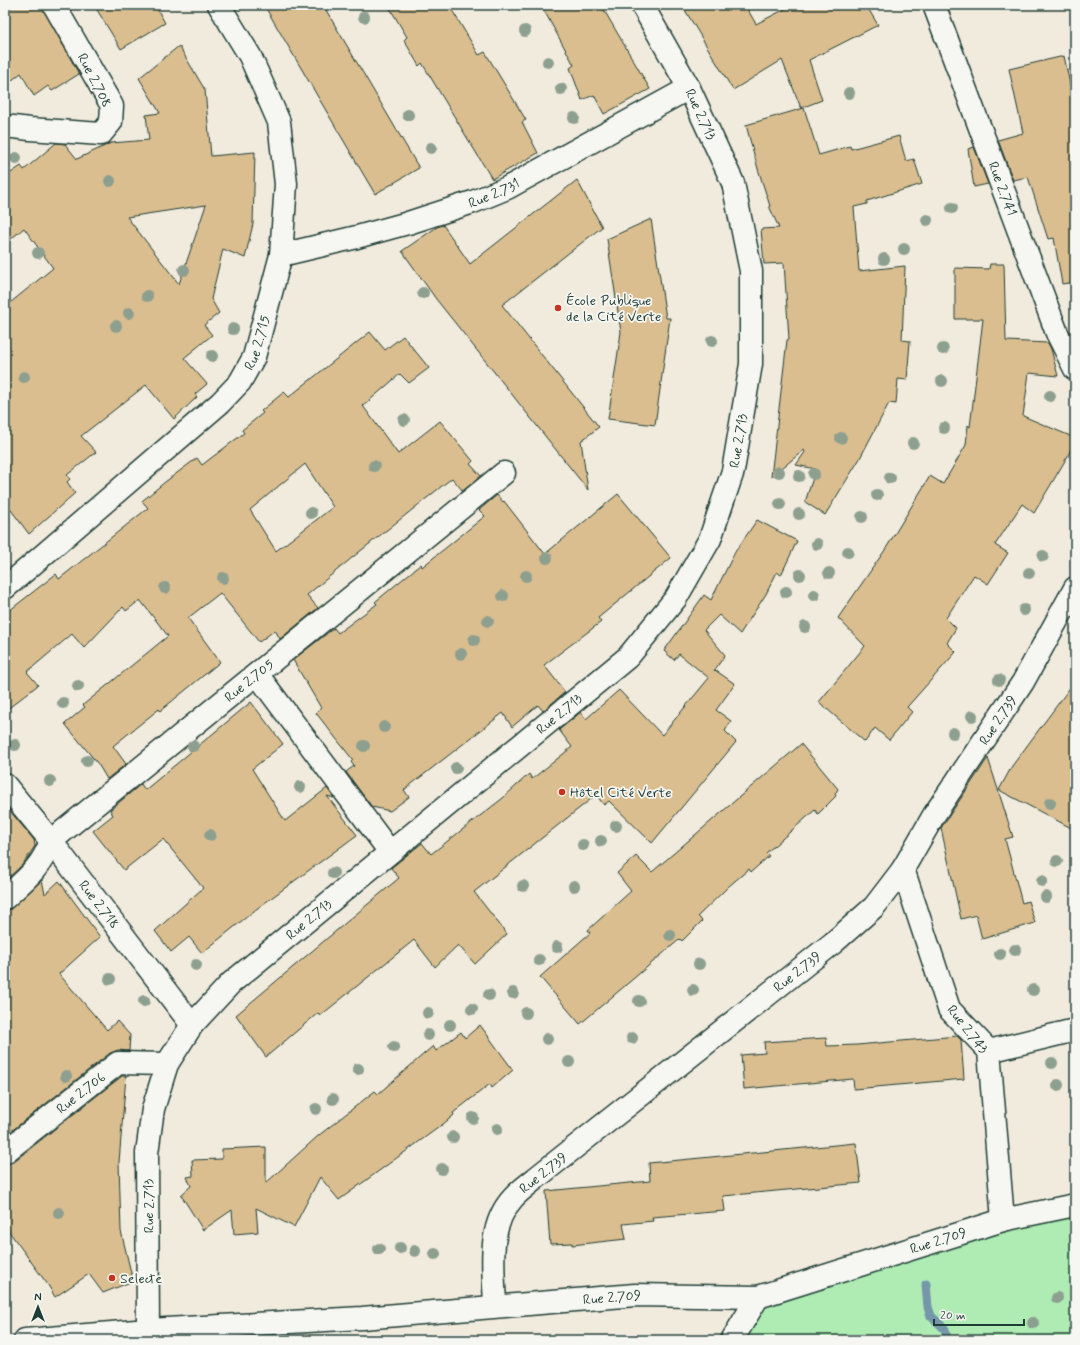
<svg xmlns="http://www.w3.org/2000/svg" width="1080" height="1345" font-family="Mynerve,sans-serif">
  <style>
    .green { fill: #aeecb4; stroke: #669474 }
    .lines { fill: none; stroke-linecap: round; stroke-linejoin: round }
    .stream { stroke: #7597a9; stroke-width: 9 }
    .building { fill: #dbbe8f; stroke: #1f3d34; fill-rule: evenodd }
    .minor-casing { stroke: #1f3d34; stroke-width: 25 }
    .minor { stroke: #f6f6f2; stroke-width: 22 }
    .tree { fill: #8d9f8f }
    .poi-dot { fill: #c8321e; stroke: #f6f6f2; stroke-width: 1.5 }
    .labels { text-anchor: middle; stroke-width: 3.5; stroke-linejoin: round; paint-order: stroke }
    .street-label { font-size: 14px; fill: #1f3d34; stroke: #f6f6f2 }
    .poi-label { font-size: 14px; fill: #1f3d34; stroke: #f6f6f2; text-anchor: start }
  </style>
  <rect width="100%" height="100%" fill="#f1ebde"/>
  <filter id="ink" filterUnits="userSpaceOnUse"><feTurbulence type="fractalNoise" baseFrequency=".025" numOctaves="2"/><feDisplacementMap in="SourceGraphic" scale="8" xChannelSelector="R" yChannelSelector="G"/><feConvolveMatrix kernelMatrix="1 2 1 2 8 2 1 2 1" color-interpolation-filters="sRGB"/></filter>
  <g filter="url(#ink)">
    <path class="green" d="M 1075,1205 L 1075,1340 L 732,1340 L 758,1297 Z"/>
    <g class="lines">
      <path class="stream" d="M 926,1284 L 928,1307 L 931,1316 L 945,1329 L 947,1340"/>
    </g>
    <path class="building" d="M 5,5 L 41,5 L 79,74 L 52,91 L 48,86 L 34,96 L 21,73 L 5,86 Z
      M 94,5 L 155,5 L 165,23 L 121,49 Z
      M 264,5 L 323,5 L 419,168 L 375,194 Z
      M 388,5 L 449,5 L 479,55 L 485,52 L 526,120 L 522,122 L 538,153 L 492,179 L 422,63 L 419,66 L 404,40 L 407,37 Z
      M 541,5 L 601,5 L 650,89 L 604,114 L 594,95 L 582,100 L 570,68 L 574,65 Z
      M 682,5 L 745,5 L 756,24 L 793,5 L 866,5 L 878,25 L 809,60 L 822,100 L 801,108 L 782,60 L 733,90 Z
      M 179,46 L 205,90 L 211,156 L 255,152 L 253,224 L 245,258 L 223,249 L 211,299 L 219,313 L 204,325 L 212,335 L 184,358 L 207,384 L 195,394 L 197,397 L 174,419 L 146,385 L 81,436 L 96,452 L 67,475 L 70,479 L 67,482 L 75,493 L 29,534 L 5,502 L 5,307 L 53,268 L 24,228 L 5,244 L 5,177 L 21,166 L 24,170 L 56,143 L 65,144 L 77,159 L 111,143 L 149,140 L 146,115 L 160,113 L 139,78 ZM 206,205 L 179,284 L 127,217 Z
      M 1064,56 L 1075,108 L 1075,282 L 1062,284 L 1054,238 L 1048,239 L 1028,177 L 1013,180 L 998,140 L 1023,133 L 1009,69 Z
      M 804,108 L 819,155 L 850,146 L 851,149 L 899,136 L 906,161 L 914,159 L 922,184 L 867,201 L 867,204 L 854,207 L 859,271 L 905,266 L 902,340 L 910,341 L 907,380 L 898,379 L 896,404 L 889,403 L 859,460 L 825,515 L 805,502 L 816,469 L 796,465 L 805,452 L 804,450 L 771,477 L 787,340 L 789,339 L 784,263 L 764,264 L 761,229 L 779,228 L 769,206 L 770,206 L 758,169 L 746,125 Z
      M 974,147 L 988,184 L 974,187 L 968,149 Z
      M 577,180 L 602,227 L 502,305 L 599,427 L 581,441 L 588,490 L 436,299 L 402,251 L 437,227 L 443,225 L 470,264 Z
      M 651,219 L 666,318 L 670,318 L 655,425 L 608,419 L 621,332 L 607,239 Z
      M 990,264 L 1004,264 L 1006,341 L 1048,343 L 1051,349 L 1058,376 L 1029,373 L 1023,416 L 1075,438 L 1069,454 L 1034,513 L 1022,504 L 995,545 L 1008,553 L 988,584 L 974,575 L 946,618 L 956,628 L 947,643 L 956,652 L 907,707 L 912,712 L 889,740 L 875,728 L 865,742 L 819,702 L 865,646 L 838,618 L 885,550 L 930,476 L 943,484 L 966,445 L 968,425 L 970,427 L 983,319 L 955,319 L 955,268 L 989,269 Z
      M 370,332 L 385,350 L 403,336 L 429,368 L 409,383 L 400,374 L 363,406 L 398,454 L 440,421 L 473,461 L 470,464 L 481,476 L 463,491 L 452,478 L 353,557 L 307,595 L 318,608 L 280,639 L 275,630 L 259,642 L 220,593 L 188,618 L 220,662 L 160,711 L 159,709 L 113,746 L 126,764 L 107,779 L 98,764 L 65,724 L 85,707 L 83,705 L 168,636 L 140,600 L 126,611 L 123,607 L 84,648 L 72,634 L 27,672 L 38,685 L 5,711 L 5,614 L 56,574 L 59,579 L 148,508 L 142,501 L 165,482 L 197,458 L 202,465 L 244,433 L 242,430 L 263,413 L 261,411 L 284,392 L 289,397 ZM 305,464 L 333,507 L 276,551 L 250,510 Z
      M 618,494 L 671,558 L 598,618 L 601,622 L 544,665 L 565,692 L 543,711 L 538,705 L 512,727 L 503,713 L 404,790 L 409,797 L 390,811 L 372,807 L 346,772 L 354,766 L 351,762 L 353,760 L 316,713 L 321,708 L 293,660 L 334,628 L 338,633 L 377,604 L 375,602 L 421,564 L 422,567 L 485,516 L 479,510 L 497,495 L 503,502 L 504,501 L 545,554 Z
      M 757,520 L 797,541 L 781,575 L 777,572 L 766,594 L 740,634 L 719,615 L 704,630 L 725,655 L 714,671 L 715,670 L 735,684 L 716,710 L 731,721 L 725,731 L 736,742 L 652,843 L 609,801 L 604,805 L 596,795 L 474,892 L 507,934 L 475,964 L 458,945 L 435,967 L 414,940 L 320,1016 L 318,1013 L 266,1057 L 236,1015 L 399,878 L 391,868 L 422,843 L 431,854 L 503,798 L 529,774 L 532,779 L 572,747 L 559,730 L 581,712 L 586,719 L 619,690 L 662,735 L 709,678 L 679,654 L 674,660 L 664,651 L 704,595 L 711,600 L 735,552 Z
      M 1075,681 L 1075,830 L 999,790 L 1012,766 Z
      M 251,702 L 283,744 L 252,769 L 285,821 L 327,788 L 334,798 L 327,796 L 357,835 L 259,907 L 202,953 L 189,937 L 171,952 L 155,931 L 203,888 L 163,839 L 124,870 L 93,831 L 113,815 L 110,810 L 141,784 L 145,790 Z
      M 801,744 L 838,789 L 835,794 L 836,796 L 818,814 L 815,810 L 766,853 L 769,856 L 751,872 L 749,869 L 729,886 L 698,916 L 702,921 L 682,941 L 680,939 L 580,1024 L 540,977 L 590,933 L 588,930 L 631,891 L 617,873 L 636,856 L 652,872 Z
      M 988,758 L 1013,837 L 1005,839 L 1022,903 L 1028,901 L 1035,923 L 982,939 L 976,915 L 961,919 L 941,828 Z
      M 5,805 L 34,840 L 35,846 L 23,864 L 5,881 Z
      M 42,880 L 45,894 L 59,881 L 100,937 L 59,974 L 107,1030 L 117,1021 L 130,1035 L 129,1051 L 118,1050 L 110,1053 L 5,1136 L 5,910 L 13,907 Z
      M 480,1025 L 513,1070 L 492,1088 L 490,1084 L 453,1113 L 454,1115 L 442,1125 L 339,1200 L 320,1177 L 294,1227 L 256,1208 L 258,1232 L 234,1234 L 232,1210 L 203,1230 L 181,1195 L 191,1186 L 187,1177 L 193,1176 L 192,1160 L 222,1159 L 222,1149 L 266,1147 L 266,1183 L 318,1136 L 375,1091 L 378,1094 L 433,1046 L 436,1051 L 461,1032 L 465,1038 Z
      M 957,1036 L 961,1040 L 964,1079 L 854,1089 L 853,1079 L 744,1089 L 741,1055 L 765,1053 L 764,1042 L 826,1038 L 827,1046 L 857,1045 Z
      M 122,1076 L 126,1076 L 119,1162 L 121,1231 L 133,1281 L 103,1293 L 89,1274 L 55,1297 L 48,1285 L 5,1226 L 5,1164 L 13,1162 Z
      M 856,1143 L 861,1183 L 723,1196 L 725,1211 L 652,1217 L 653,1221 L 623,1224 L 626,1239 L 572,1245 L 572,1243 L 550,1244 L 546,1191 L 650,1181 L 649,1163 Z"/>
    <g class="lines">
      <g class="minor-casing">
        <g id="minor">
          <path id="s1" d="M 934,5 L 1057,333 L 1075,369"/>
          <path d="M 5,126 L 30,129 L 101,134 L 111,122 L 112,106 L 54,5"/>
          <path id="s2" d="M 281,255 L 357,237 L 408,223 L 473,202 L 507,188 L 689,88"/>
          <path id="s3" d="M 5,588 L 220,403 L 240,382 L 254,357 L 281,255 L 286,184 L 279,122 L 250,56 L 219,5"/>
          <path d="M 257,674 L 390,852"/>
          <path id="s4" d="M 5,785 L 51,841 L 192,1025"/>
          <path d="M 903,869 L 949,1009 L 989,1051 L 1003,1220"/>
          <path id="s5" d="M 5,898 C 26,879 41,868 51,841 L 504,473"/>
          <path d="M 989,1051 L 1075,1030"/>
          <path id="s6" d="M 5,1152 L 118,1063 L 167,1064"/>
          <path id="s7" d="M 495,1306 C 494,1270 486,1227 513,1198 C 520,1190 529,1184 536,1178 L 833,943 L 874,907 L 903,869 L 934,815 L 1023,682 L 1075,588"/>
          <path id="s8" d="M 25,1340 L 148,1330 L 147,1153 L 153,1109 L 167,1064 L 192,1025 L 231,983 L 628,657 L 676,598 L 710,539 L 733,471 L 751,364 L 751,271 L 733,183 L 689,88 L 642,5"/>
          <path id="s9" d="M 140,1340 L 148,1330 L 362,1318 L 635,1295 L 758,1297 L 1003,1220 L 1075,1205"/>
          <path d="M 732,1340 L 758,1297"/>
        </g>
      </g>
      <use href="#minor" class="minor"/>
    </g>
    <g class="tree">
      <circle cx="364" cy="17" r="6"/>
      <circle cx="525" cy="31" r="6"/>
      <circle cx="548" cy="62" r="6"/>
      <circle cx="561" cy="89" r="6"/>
      <circle cx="849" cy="93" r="6"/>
      <circle cx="408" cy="115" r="6"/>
      <circle cx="574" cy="118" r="6"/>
      <circle cx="431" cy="148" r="6"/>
      <circle cx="16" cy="158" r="6"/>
      <circle cx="110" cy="181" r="6"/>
      <circle cx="952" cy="208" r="6"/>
      <circle cx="927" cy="220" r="6"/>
      <circle cx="904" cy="249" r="6"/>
      <circle cx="38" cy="253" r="6"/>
      <circle cx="884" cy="259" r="6"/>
      <circle cx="184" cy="270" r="6"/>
      <circle cx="423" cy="293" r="6"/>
      <circle cx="147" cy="296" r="6"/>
      <circle cx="129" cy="313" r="6"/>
      <circle cx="116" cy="326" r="6"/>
      <circle cx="233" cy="329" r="6"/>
      <circle cx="712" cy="341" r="6"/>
      <circle cx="943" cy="349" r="6"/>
      <circle cx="212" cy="356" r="6"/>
      <circle cx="24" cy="377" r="6"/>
      <circle cx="942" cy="381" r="6"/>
      <circle cx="1050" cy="396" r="6"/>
      <circle cx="404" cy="420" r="6"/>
      <circle cx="944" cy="428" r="6"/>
      <circle cx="841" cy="438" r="6"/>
      <circle cx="913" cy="443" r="6"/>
      <circle cx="374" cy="466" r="6"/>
      <circle cx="779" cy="472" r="6"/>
      <circle cx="814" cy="474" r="6"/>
      <circle cx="799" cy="476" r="6"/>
      <circle cx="890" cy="478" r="6"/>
      <circle cx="877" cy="495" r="6"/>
      <circle cx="780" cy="504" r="6"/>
      <circle cx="311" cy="513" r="6"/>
      <circle cx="799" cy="514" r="6"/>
      <circle cx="862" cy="517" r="6"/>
      <circle cx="817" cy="544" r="6"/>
      <circle cx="848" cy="552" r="6"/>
      <circle cx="1043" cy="556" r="6"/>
      <circle cx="547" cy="558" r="6"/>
      <circle cx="829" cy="573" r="6"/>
      <circle cx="1029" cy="573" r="6"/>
      <circle cx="800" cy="575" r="6"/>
      <circle cx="526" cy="576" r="6"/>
      <circle cx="223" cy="578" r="6"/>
      <circle cx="165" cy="588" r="6"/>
      <circle cx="786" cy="592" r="6"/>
      <circle cx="814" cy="595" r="6"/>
      <circle cx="503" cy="596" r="6"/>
      <circle cx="1024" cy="610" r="6"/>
      <circle cx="488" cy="621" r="6"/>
      <circle cx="805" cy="627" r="6"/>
      <circle cx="474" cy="640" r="6"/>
      <circle cx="461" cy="654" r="6"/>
      <circle cx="999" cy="680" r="6"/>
      <circle cx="78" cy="686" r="6"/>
      <circle cx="63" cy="703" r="6"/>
      <circle cx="972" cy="716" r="6"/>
      <circle cx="384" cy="727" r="6"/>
      <circle cx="953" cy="733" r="6"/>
      <circle cx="15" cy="745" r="6"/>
      <circle cx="193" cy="746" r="6"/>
      <circle cx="364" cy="746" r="6"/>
      <circle cx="87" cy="761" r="6"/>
      <circle cx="456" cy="768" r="6"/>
      <circle cx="50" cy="781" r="6"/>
      <circle cx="300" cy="787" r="6"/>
      <circle cx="1050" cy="803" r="6"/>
      <circle cx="616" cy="826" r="6"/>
      <circle cx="210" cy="835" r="6"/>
      <circle cx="601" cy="841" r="6"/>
      <circle cx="583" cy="845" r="6"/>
      <circle cx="1057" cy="861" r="6"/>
      <circle cx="333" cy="873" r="6"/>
      <circle cx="1042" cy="881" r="6"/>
      <circle cx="523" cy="886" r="6"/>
      <circle cx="574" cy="886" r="6"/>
      <circle cx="1046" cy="897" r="6"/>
      <circle cx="670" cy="935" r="6"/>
      <circle cx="557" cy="947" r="6"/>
      <circle cx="1015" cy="950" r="6"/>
      <circle cx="1000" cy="954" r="6"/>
      <circle cx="539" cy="960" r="6"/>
      <circle cx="699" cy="964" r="6"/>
      <circle cx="196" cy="965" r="6"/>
      <circle cx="110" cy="979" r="6"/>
      <circle cx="693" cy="990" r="6"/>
      <circle cx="1033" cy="990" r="6"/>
      <circle cx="513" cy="993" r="6"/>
      <circle cx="489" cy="995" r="6"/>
      <circle cx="144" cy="1001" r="6"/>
      <circle cx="639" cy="1001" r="6"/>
      <circle cx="472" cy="1009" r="6"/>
      <circle cx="428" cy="1013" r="6"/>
      <circle cx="526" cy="1013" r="6"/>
      <circle cx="450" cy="1025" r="6"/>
      <circle cx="428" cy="1035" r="6"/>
      <circle cx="632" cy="1038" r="6"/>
      <circle cx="547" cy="1039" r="6"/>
      <circle cx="394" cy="1047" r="6"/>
      <circle cx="569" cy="1062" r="6"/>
      <circle cx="1052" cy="1063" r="6"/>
      <circle cx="358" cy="1069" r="6"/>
      <circle cx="66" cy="1076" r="6"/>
      <circle cx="1058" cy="1085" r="6"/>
      <circle cx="333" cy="1099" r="6"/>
      <circle cx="316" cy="1109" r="6"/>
      <circle cx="473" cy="1118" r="6"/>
      <circle cx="497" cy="1129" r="6"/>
      <circle cx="453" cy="1137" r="6"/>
      <circle cx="442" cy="1169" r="6"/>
      <circle cx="59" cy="1213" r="6"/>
      <circle cx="400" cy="1248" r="6"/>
      <circle cx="379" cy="1249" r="6"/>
      <circle cx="415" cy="1251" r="6"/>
      <circle cx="435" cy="1254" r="6"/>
      <circle cx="1057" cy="1298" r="6"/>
      <circle cx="1033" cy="1323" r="6"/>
    </g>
  </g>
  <g class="poi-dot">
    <circle cx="558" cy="308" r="4"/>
    <circle cx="562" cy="792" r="4"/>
    <circle cx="112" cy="1278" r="4"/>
  </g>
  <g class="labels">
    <g class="street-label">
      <text transform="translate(95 80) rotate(63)" y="5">Rue 2.708</text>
      <text transform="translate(701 114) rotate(65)" y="5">Rue 2.713</text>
      <text dy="5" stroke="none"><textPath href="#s1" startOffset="196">Rue 2.741</textPath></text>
      <text dy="5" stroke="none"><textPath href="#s2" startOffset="222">Rue 2.731</textPath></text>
      <text dy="5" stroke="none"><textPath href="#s3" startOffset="356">Rue 2.715</textPath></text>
      <text dy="5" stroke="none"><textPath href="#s8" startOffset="1256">Rue 2.713</textPath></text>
      <text dy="5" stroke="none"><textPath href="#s5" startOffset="329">Rue 2.705</textPath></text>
      <text dy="5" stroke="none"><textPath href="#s8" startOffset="920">Rue 2.713</textPath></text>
      <text dy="5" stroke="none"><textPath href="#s7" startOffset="801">Rue 2.739</textPath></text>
      <text dy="5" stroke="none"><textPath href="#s4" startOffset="152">Rue 2.718</textPath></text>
      <text dy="5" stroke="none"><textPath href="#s8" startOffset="596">Rue 2.713</textPath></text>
      <text dy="5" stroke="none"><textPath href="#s7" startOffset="476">Rue 2.739</textPath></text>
      <text transform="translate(968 1029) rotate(52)" y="5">Rue 2.743</text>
      <text dy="5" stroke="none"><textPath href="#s6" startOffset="96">Rue 2.706</textPath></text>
      <text dy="5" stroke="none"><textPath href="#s7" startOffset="152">Rue 2.739</textPath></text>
      <text transform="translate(148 1206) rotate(-90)" y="5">Rue 2.713</text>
      <text dy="5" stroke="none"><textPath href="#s9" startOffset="813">Rue 2.709</textPath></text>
      <text dy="5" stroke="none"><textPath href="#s9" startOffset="478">Rue 2.709</textPath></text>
    </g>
    <g class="poi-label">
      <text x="566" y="305">École Publique<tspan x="566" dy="16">de la Cité Verte</tspan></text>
      <text x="570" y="797">Hôtel Cité Verte</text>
      <text x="120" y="1283">Selecte</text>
    </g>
  </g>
  <rect width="1080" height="1345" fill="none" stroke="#f6f6f2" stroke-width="20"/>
  <rect x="10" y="10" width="1060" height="1325" fill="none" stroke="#1f3d34" stroke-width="1.5" filter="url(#ink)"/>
  <g transform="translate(38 1307)" stroke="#f6f6f2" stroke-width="3" paint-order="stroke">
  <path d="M0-3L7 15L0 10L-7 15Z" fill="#1f3d34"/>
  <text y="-6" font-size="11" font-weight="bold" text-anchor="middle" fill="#1f3d34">N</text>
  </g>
  <path d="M934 1319v6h90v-6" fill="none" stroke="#1f3d34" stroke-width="2"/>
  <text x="940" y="1319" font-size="12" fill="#1f3d34" stroke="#f6f6f2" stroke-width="3" paint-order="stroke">20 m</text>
</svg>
